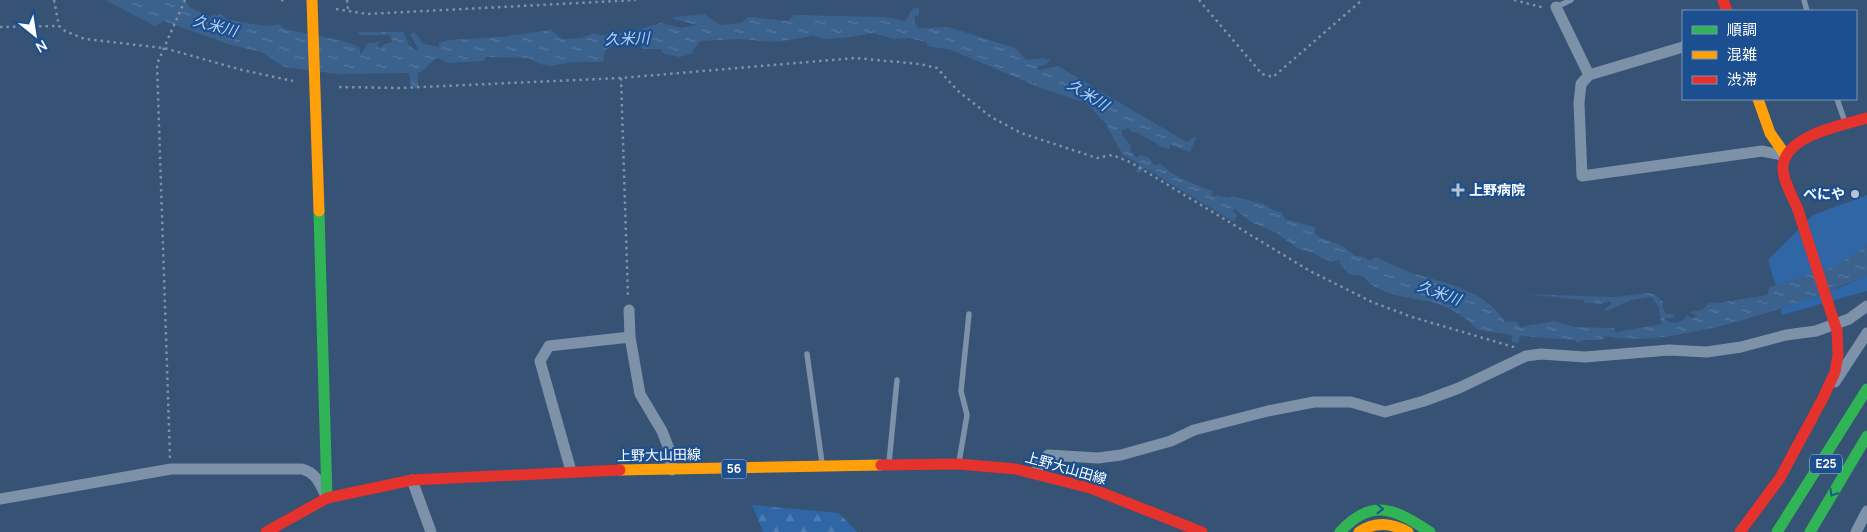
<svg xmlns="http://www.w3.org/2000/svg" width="1867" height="532" font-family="Manrope,'Noto Sans JP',sans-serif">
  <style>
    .green { fill: #2f66a5 }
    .forest { fill: url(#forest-firs) }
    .water { fill: url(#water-ripples) }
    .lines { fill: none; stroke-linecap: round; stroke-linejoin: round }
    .path { stroke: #7d92a8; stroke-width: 2.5; stroke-dasharray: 2.5 4; stroke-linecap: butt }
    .lane { stroke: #7d92a8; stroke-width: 5.5 }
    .street { stroke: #7d92a8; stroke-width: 11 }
    .fast { stroke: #30b455; stroke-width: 11 }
    .slow { stroke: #ff9f0a; stroke-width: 11 }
    .jam { stroke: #e5322d; stroke-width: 11 }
    .fast-bridge { stroke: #30b455; stroke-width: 11 }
    .slow-bridge { stroke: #ff9f0a; stroke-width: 11 }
    .jam-bridge { stroke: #e5322d; stroke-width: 11 }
    .oneway { stroke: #1d5989 }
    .poi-dot { fill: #b9c2ce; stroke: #1b4f8f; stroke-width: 2 }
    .labels { text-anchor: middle; stroke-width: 4.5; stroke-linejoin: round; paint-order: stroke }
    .shield { fill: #1b4f8f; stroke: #bbcadd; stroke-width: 1 }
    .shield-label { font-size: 12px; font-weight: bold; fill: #fff }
    .poi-label { font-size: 14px; font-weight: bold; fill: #fff; stroke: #1b4f8f; text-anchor: start }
    .street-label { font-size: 14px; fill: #fff; stroke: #1b4f8f }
    .water-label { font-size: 15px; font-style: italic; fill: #b5d3f5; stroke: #1b4f8f }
  </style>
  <defs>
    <pattern id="forest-firs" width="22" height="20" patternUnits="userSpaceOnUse" patternTransform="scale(1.25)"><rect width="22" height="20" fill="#2f66a5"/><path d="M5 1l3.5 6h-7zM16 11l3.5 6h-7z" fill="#4e7db2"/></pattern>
    <pattern id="water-ripples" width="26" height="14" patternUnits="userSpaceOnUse" patternTransform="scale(1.25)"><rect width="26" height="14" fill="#3b618d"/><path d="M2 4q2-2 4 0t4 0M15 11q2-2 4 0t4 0" fill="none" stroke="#58799e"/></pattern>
  </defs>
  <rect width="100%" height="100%" fill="#365274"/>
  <path class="green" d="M 1867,195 L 1867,245 L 1865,248 L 1836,266 L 1776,287 L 1768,260 L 1813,215 Z
    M 1867,275 L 1867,291 L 1782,315 L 1781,308 L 1844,286 Z"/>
  <path class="forest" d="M 752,505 L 839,513 L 857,532 L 763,532 Z"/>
  <path class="water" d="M 105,0 L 183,0 L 191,8 L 210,17 L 214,14 L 218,16 L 220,14 L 228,20 L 266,26 L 279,24 L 285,29 L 343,41 L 359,47 L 361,54 L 368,43 L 380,42 L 377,45 L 380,49 L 384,44 L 392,42 L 390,35 L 360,35 L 358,32 L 404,32 L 408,44 L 416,51 L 419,50 L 410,35 L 414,32 L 424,44 L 439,47 L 439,43 L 448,40 L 499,37 L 551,30 L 562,39 L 581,38 L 594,33 L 601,35 L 631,32 L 661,23 L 681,28 L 697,25 L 673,19 L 675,17 L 704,14 L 720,25 L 740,23 L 749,17 L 787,21 L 794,15 L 886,17 L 905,21 L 913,8 L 919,8 L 919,15 L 915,16 L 914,21 L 918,28 L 948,27 L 1015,48 L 1027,60 L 1043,58 L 1050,60 L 1046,65 L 1037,67 L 1039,70 L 1058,66 L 1183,140 L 1188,142 L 1194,137 L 1196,138 L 1190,152 L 1170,145 L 1169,149 L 1164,148 L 1138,133 L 1131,132 L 1128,128 L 1122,130 L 1122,135 L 1131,146 L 1130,151 L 1137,158 L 1139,155 L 1148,157 L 1154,165 L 1161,164 C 1175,178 1195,184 1212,191 L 1213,197 L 1217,195 L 1230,198 L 1231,196 L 1264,204 L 1273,210 L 1281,212 L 1285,219 L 1315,227 L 1315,233 L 1321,238 L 1341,245 L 1356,256 L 1365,257 L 1370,261 L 1376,257 C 1388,262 1400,269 1412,273 C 1445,283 1485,290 1505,322 L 1516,321 L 1520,327 L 1555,321 L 1575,327 L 1615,328 L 1615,331 L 1617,333 L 1621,331 L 1661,324 L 1659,307 L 1651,297 L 1631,300 L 1610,310 L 1604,310 L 1612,303 L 1608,301 L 1600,304 L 1584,303 L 1584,300 L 1525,294 L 1615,297 L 1648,293 L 1656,295 L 1663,302 L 1663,308 L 1666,314 L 1673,314 L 1675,318 L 1665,318 L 1664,320 C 1672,324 1683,324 1687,315 L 1693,318 L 1697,316 L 1690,312 L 1702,310 L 1710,302 L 1718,303 L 1767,295 L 1770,287 L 1836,266 L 1867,245 L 1867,275 C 1807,303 1669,351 1605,336 L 1602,340 L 1583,340 L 1577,343 L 1575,340 L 1520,336 L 1518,343 L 1512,342 L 1512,335 L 1478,330 C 1466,317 1449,306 1431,302 C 1409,297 1378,296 1363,276 L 1349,274 L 1339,263 L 1340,260 L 1331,262 L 1311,252 L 1298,249 L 1275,232 L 1251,222 L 1235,209 L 1232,210 L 1237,215 L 1235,221 L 1232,221 L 1145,168 L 1139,173 L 1136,172 L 1139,164 L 1122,154 L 1106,124 L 1086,103 L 1041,88 L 951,50 L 928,46 L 926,42 L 909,38 L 894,39 L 873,33 L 851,37 L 827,39 L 813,36 L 777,42 L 740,39 L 700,41 L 691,54 L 680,57 L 664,54 L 661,49 L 643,49 L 639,43 L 617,42 L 605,51 L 603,62 L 573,62 L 550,66 L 540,64 L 528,58 L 486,57 L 484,61 L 448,63 L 438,58 C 429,61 426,71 418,73 L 418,88 L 411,88 L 409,73 L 336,74 L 285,67 L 261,52 L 231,45 L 164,21 L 155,26 Z"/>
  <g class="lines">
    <path class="path" d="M 54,0 L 59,26 L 65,31 L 85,39 L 164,48 L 242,70 L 293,81
      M 281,0 L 287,1
      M 347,0 L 348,11
      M 1199,0 L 1262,74 L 1273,77 L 1362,0
      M 1514,0 L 1545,8
      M 336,9 L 367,14 L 636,0
      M 0,27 L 59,26
      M 621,78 L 628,298
      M 339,87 L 400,88 L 621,78 L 855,58 L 920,64 L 937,68 L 958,91 L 991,117 L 1021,133 L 1097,158 L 1112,155 L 1130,162 L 1310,271 L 1372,302 L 1412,317 L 1517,348
      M 170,458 L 157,64 L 185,0"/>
    <path class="lane" d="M 1804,0 L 1807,11
      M 1556,7 L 1571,0
      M 1837,99 L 1845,122
      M 807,354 L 822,463
      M 959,462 L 967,415 L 961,391 L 969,314
      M 889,463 L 897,380"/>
    <path class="street" d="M 1556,7 L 1589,75
      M 1683,47 L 1589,75 L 1581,84 L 1579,103 L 1582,176 L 1762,151 L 1786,156
      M 629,310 L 630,337 L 640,394 L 662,431 L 669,449 L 672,470
      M 1835,382 L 1867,333
      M 571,471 L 540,361 L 549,346 L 630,337
      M 1037,474 L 1038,466 L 1048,455 L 1098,458 L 1121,455 L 1171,441 L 1194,430 L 1268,411 L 1314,402 L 1351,402 L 1385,412 L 1424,401 L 1459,388 L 1526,356 L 1541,354 L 1585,357 L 1669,350 L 1707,352 L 1741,347 L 1786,335 L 1816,331 L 1849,319 L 1867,306
      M 412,480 L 431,532
      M 0,499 L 171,469 L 302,469 C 316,473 319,482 325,494
      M 1856,532 L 1867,511"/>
    <path class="fast" d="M 321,286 L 327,498
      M 1340,532 C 1372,497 1395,509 1430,532
      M 1777,532 L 1867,389
      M 1810,532 L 1867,436"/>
    <path class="slow" d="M 1758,99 L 1770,133 L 1786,156
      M 620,470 L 881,465
      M 1359,532 C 1376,521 1391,523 1408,532"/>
    <path class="jam" d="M 1723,0 L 1727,11
      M 1798,210 C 1793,197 1782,180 1783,166 C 1786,135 1843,125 1867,118
      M 881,465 L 958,464 L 1016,469 L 1090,488 L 1202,532
      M 266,532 L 327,498 L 412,480 L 620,470
      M 1740,532 L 1780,478 L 1823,398 L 1835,372 L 1838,355 L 1837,331"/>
    <path class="fast-bridge" d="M 319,211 L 321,286"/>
    <path class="slow-bridge" d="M 312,0 L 319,211"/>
    <path class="jam-bridge" d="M 1798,210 L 1837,331"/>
  </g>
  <defs><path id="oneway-chevron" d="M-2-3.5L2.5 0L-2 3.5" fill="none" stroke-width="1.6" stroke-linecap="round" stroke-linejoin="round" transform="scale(1.25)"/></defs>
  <g class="oneway">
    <use href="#oneway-chevron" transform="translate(1833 493) rotate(121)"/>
    <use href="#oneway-chevron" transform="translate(1380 509) rotate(2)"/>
  </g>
  <g class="poi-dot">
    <path d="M1455.5 182.5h5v5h5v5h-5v5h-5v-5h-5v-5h5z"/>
    <circle cx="1855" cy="194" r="5"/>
  </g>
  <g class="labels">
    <g class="shield">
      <rect x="1810" y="454.5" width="32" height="19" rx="4"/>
      <rect x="721.5" y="459.5" width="25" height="19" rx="4"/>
    </g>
    <g class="shield-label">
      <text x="1826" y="468">E25</text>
      <text x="734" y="473">56</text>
    </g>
    <g class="poi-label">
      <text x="1469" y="195">上野病院</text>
      <text x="1845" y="199" text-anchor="end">べにや</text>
    </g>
    <g class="street-label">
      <text transform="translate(659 455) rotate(-1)" y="5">上野大山田線</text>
      <text transform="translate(1066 468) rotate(16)" y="5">上野大山田線</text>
    </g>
    <g class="water-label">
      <text transform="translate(215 26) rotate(15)" y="5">久米川</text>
      <text transform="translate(627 39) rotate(-2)" y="5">久米川</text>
      <text transform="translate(1088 95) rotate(32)" y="5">久米川</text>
      <text transform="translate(1439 293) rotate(20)" y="5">久米川</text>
    </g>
  </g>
  <rect x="1682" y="10" width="175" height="90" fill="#1b4f8f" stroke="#7695bc"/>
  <rect x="1692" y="26" width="25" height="8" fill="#30b455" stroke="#7695bc"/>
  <text x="1727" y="35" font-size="15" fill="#ffffff">順調</text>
  <rect x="1692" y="51" width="25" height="8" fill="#ff9f0a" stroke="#7695bc"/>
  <text x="1727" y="60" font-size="15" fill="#ffffff">混雑</text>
  <rect x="1692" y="76" width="25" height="8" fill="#e5322d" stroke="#7695bc"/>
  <text x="1727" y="85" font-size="15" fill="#ffffff">渋滞</text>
  <g transform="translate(35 35) rotate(150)" stroke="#1b4f8f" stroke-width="4" paint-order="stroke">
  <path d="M0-4L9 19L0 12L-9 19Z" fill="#ffffff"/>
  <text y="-8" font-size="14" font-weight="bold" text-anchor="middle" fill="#ffffff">N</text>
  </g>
</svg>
